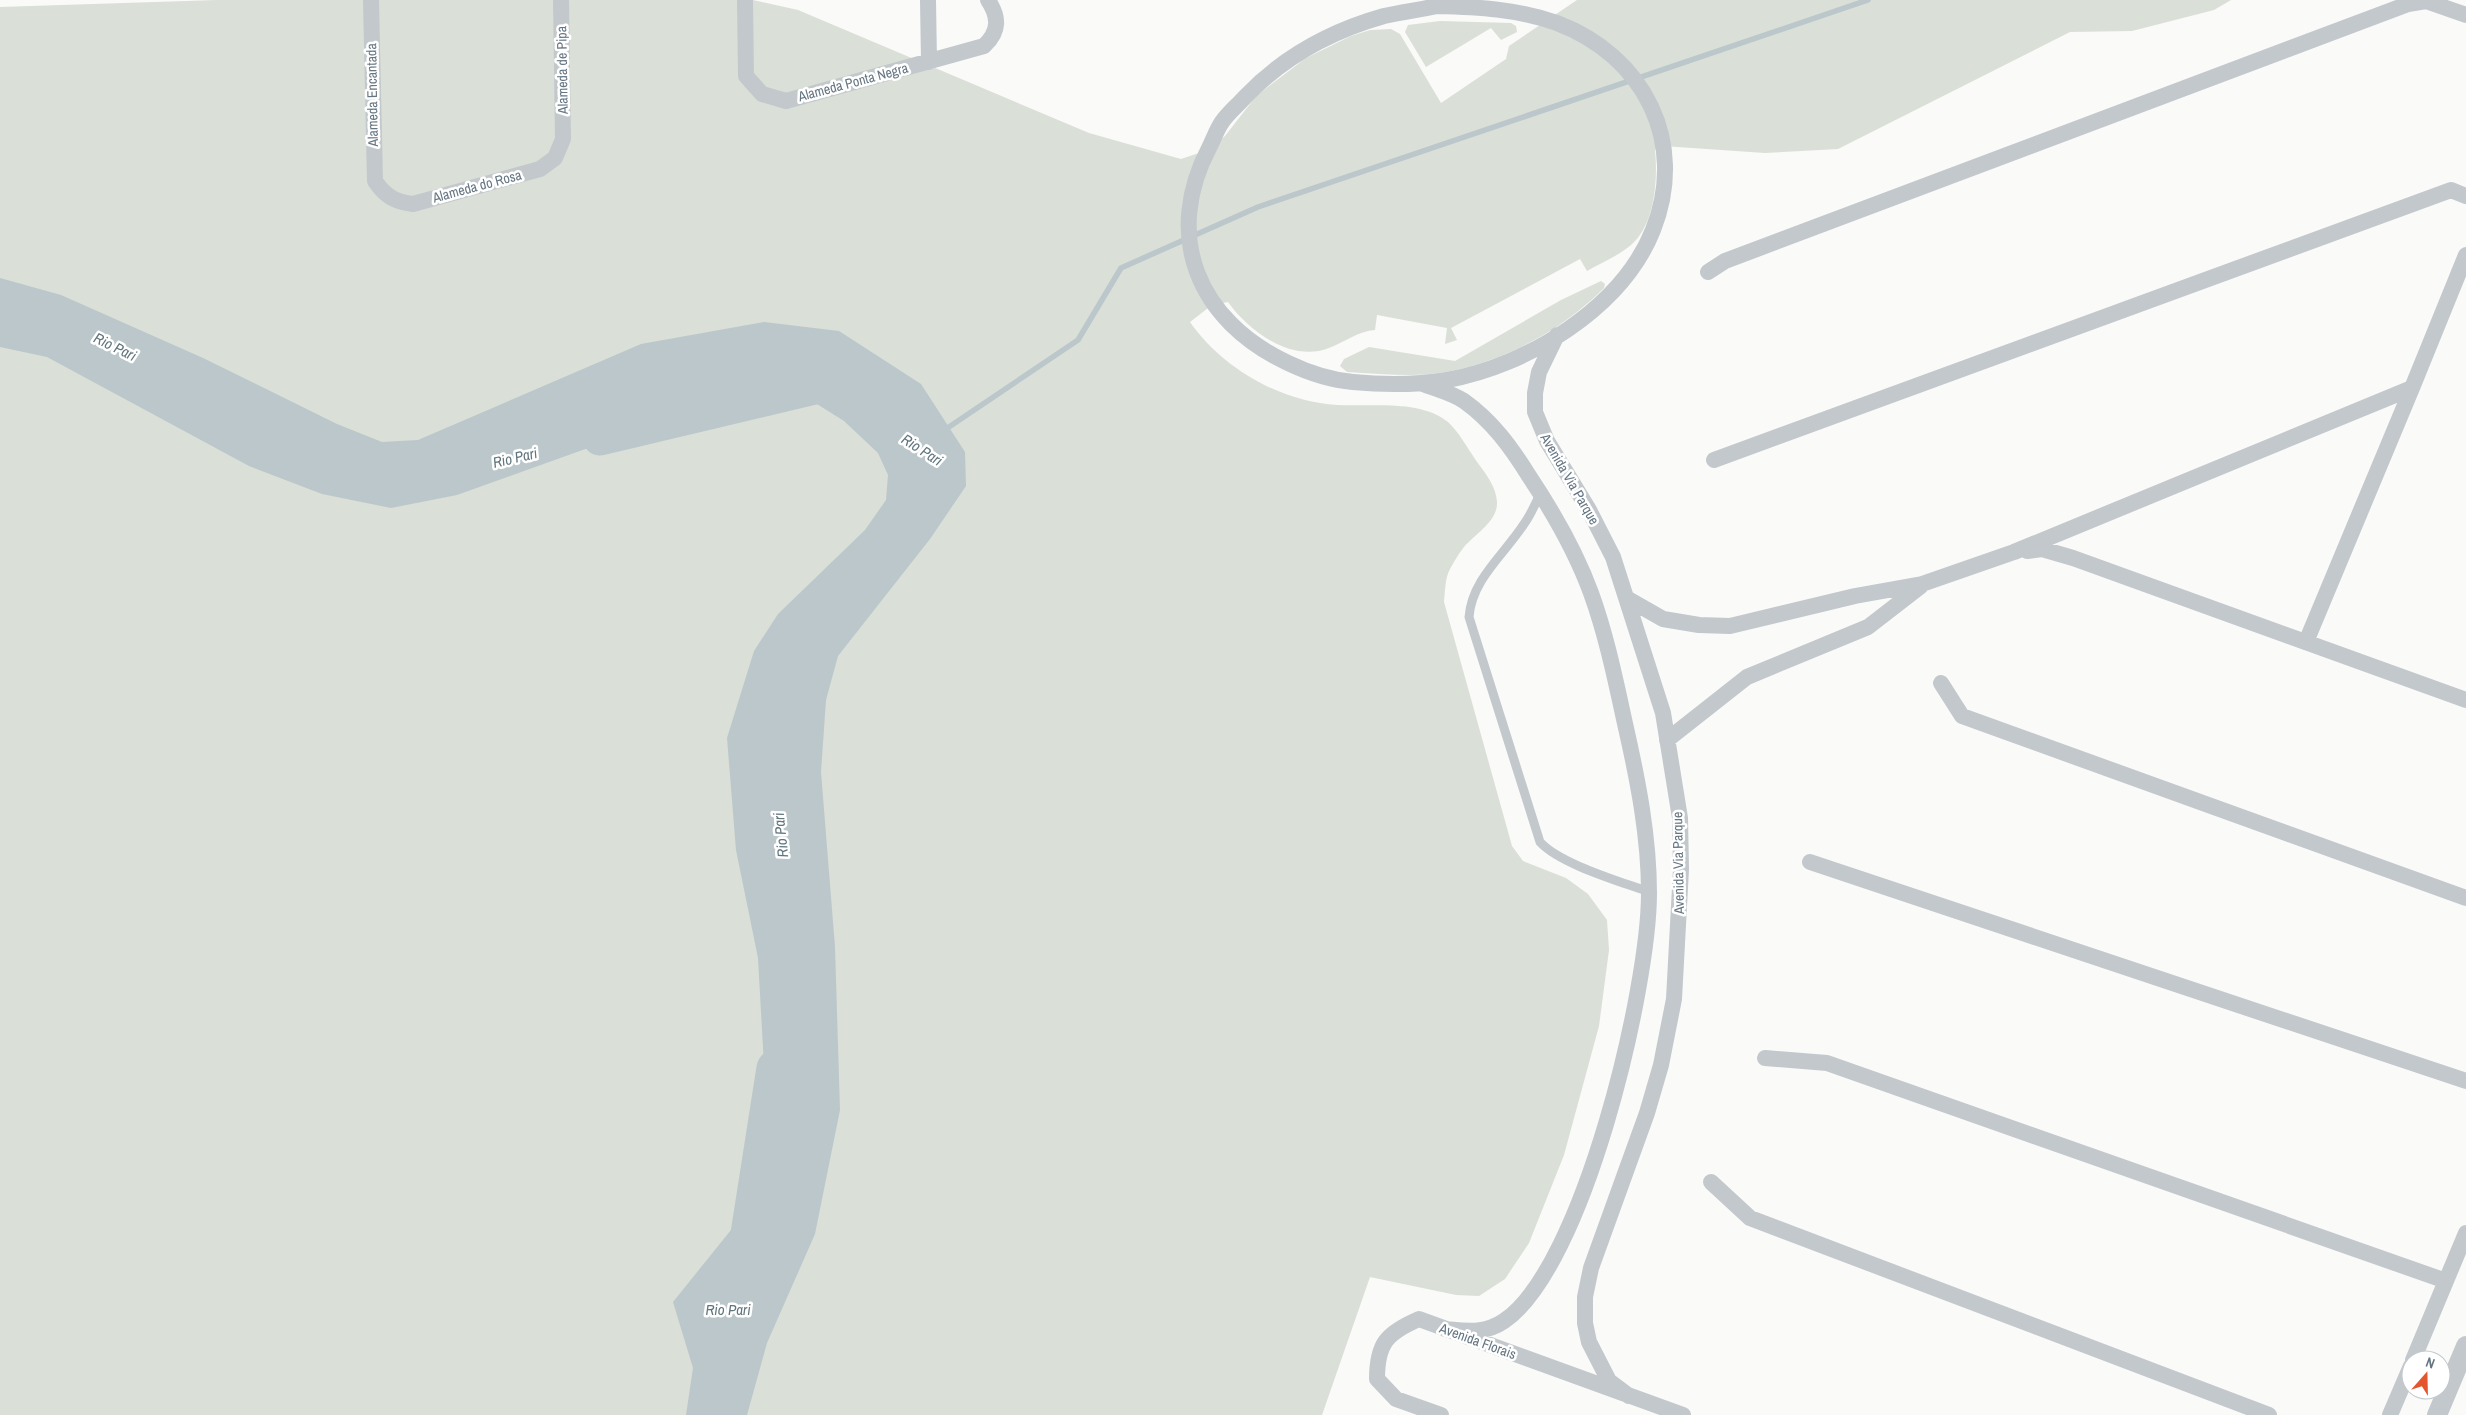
<svg xmlns="http://www.w3.org/2000/svg" width="2466" height="1415" font-family="'Archivo Narrow',sans-serif">
  <style>
    .green { fill: #dadfd7 }
    .water { fill: #bbc7cb }
    .lines { fill: none; stroke-linecap: round; stroke-linejoin: round }
    .stream { stroke: #bbc7cb; stroke-width: 5.5 }
    .river { stroke: #bbc7cb; stroke-width: 35 }
    .service { stroke: #c3c8cc; stroke-width: 9 }
    .minor { stroke: #c3c8cc; stroke-width: 16 }
    .tertiary { stroke: #c3c8cc; stroke-width: 20 }
    .labels { text-anchor: middle; stroke-width: 5; stroke-linejoin: round; paint-order: stroke }
    .street-label { font-size: 14px; fill: #657683; stroke: #fff }
    .water-label { font-size: 15px; font-style: italic; fill: #60757c; stroke: #fff }
  </style>
  <rect width="100%" height="100%" fill="#fafaf8"/>
  <path class="green" d="M 217,0 L 753,0 L 798,10 L 1089,133 L 1181,159 L 1208,150 L 1225,136 L 1257,95 L 1306,58 L 1351,36 L 1370,30 L 1391,29 L 1400,34 L 1441,103 L 1506,59 L 1509,46 L 1577,0 L 2231,0 L 2214,10 L 2132,31 L 2070,32 L 1838,149 L 1765,153 L 1663,146 L 1655,150 C 1658,179 1655,225 1631,245 C 1618,256 1601,263 1587,271 L 1580,259 L 1451,328 L 1457,340 L 1445,344 L 1447,328 L 1377,315 L 1375,330 C 1358,331 1345,342 1329,348 C 1291,363 1249,331 1228,302 L 1212,305 L 1190,322 C 1222,368 1281,402 1337,405 C 1371,407 1420,399 1448,422 C 1458,431 1467,447 1475,459 C 1484,472 1496,485 1497,502 C 1498,521 1475,534 1464,547 C 1459,553 1454,562 1450,569 C 1445,578 1445,592 1444,602 L 1512,846 L 1523,861 L 1566,878 L 1588,894 L 1607,920 L 1609,950 L 1599,1026 L 1564,1155 L 1529,1243 L 1505,1279 L 1479,1296 L 1456,1295 L 1370,1277 L 1322,1415 L 0,1415 L 0,7 Z
    M 1440,21 L 1511,23 L 1516,26 L 1517,32 L 1501,40 L 1491,28 L 1426,67 L 1405,32 L 1408,25 Z
    M 1601,281 L 1605,284 L 1604,288 C 1557,336 1480,375 1411,375 C 1390,375 1368,373 1347,372 L 1340,366 L 1344,359 L 1369,347 L 1455,361 L 1561,300 Z"/>
  <path class="water" d="M 0,278 L 61,295 L 203,358 L 337,424 L 382,442 L 418,440 L 641,344 L 764,322 L 839,331 L 921,384 L 965,452 L 966,486 L 930,539 L 838,656 L 826,700 L 821,772 L 835,947 L 840,1110 L 815,1234 L 767,1343 L 747,1415 L 686,1415 L 693,1368 L 673,1302 L 735,1225 L 764,1172 L 767,1119 L 758,958 L 736,850 L 727,738 L 754,651 L 778,614 L 865,530 L 886,500 L 888,475 L 878,453 L 844,421 L 801,394 L 761,390 L 719,401 L 457,495 L 391,508 L 322,494 L 249,466 L 47,357 L 0,347 Z"/>
  <g class="lines">
    <path class="stream" d="M 943,431 L 1078,340 L 1121,268 L 1258,207 L 1868,0"/>
    <path class="river" d="M 600,438 L 823,385 L 834,392
      M 748,1234 L 774,1068"/>
    <path class="service" d="M 1541,493 C 1535,503 1531,515 1524,524 C 1504,555 1472,579 1469,617 L 1540,842 C 1560,864 1619,881 1649,892"/>
    <path class="minor" d="M 371,0 L 375,181 C 385,196 395,202 413,204 L 540,169 L 555,158 L 563,139 L 561,0
      M 745,0 L 746,76 L 762,94 L 786,101 L 984,46 C 1000,31 999,17 988,0
      M 928,0 L 929,62
      M 1437,6 C 1478,7 1517,9 1557,23 C 1644,56 1688,142 1653,230 C 1622,308 1527,366 1447,380 C 1416,385 1384,385 1353,382 C 1330,380 1309,373 1288,363 C 1198,321 1162,236 1210,146 C 1214,138 1217,129 1222,122 C 1228,113 1238,105 1245,97 C 1283,57 1331,31 1384,16 C 1401,12 1419,10 1437,6 Z
      M 1708,272 L 1725,261 L 2408,4 L 2426,1 L 2466,15
      M 1557,335 L 1539,372 L 1535,393 L 1535,412 L 1547,441 L 1589,510 L 1613,557 L 1663,713 L 1680,818 L 1681,869 L 1674,999 L 1661,1065 L 1647,1113 L 1591,1268 L 1585,1297 L 1585,1323 L 1589,1342 L 1609,1381 L 1629,1396
      M 1423,384 C 1436,389 1452,393 1464,401 C 1492,421 1511,447 1529,476 C 1553,512 1576,552 1591,593 C 1607,637 1616,683 1626,728 C 1638,781 1649,837 1649,893 C 1649,988 1584,1267 1504,1321 C 1485,1334 1467,1331 1445,1329
      M 2412,388 L 2466,255
      M 1714,460 L 2451,190 L 2466,196
      M 2027,551 L 2042,549 L 2073,558 L 2466,700
      M 1628,599 L 1663,619 L 1699,625 L 1730,626 L 1855,596 L 1922,584 L 2014,552 L 2412,388 L 2306,642
      M 1941,683 L 1962,716 L 2466,898
      M 1667,740 L 1747,677 L 1868,627 L 1921,586
      M 1810,862 L 2466,1081
      M 1765,1058 L 1827,1063 L 2446,1281
      M 1711,1182 L 1750,1218 L 2269,1415
      M 2413,1360 L 2466,1233
      M 1441,1415 L 1396,1399 L 1377,1379 C 1377,1343 1387,1333 1419,1319 L 1683,1415
      M 2390,1415 L 2411,1366"/>
    <path class="tertiary" d="M 2437,1415 L 2466,1346"/>
  </g>
  <g class="labels">
    <g class="street-label">
      <text transform="translate(562 70) rotate(-91)" y="5">Alameda de Pipa</text>
      <text transform="translate(853 82) rotate(-15)" y="5">Alameda Ponta Negra</text>
      <text transform="translate(372 95) rotate(-91)" y="5">Alameda Encantada</text>
      <text transform="translate(477 186) rotate(-15)" y="5">Alameda do Rosa</text>
      <text transform="translate(1570 479) rotate(60)" y="5">Avenida Via Parque</text>
      <text transform="translate(1678 863) rotate(-91)" y="5">Avenida Via Parque</text>
      <text transform="translate(1478 1341) rotate(20)" y="5">Avenida Florais</text>
    </g>
    <g class="water-label">
      <text transform="translate(115 347) rotate(26)" y="5">Rio Pari</text>
      <text transform="translate(922 450) rotate(33)" y="5">Rio Pari</text>
      <text transform="translate(515 458) rotate(-13)" y="5">Rio Pari</text>
      <text transform="translate(781 835) rotate(-96)" y="5">Rio Pari</text>
      <text x="728" y="1315">Rio Pari</text>
    </g>
  </g>
  <g transform="translate(2426 1375) rotate(20)"><circle r="24" fill="#ffffff" stroke="#c1c8cd"/>
  <path d="M0-4L9 19L0 12L-9 19Z" fill="#e4572e"/>
  <text y="-8" font-size="14" font-weight="bold" text-anchor="middle" fill="#657683">N</text>
  </g>
</svg>
